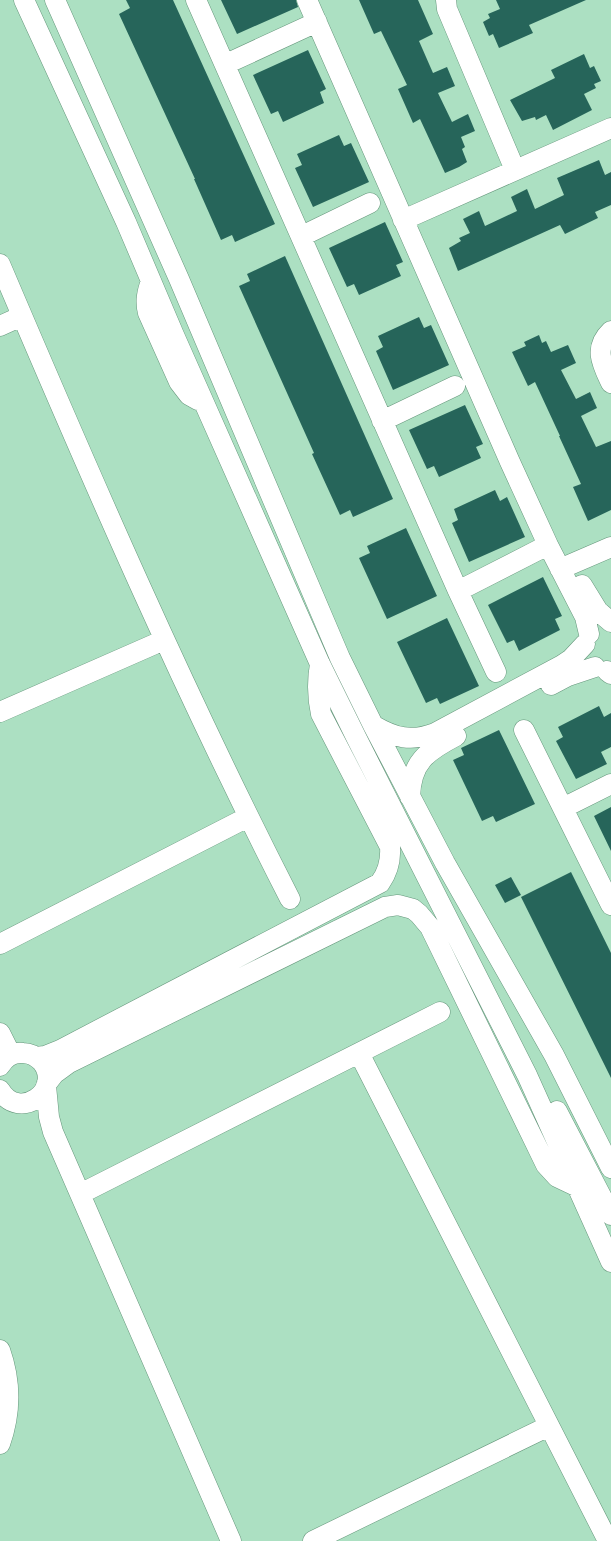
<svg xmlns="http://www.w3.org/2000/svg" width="611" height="1541" font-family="Merriweather,serif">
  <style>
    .building { fill: #26655a }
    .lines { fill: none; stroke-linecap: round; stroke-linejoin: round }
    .minor-casing { stroke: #66977c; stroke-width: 21 }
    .minor { stroke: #fff; stroke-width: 20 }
  </style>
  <rect width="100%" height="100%" fill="#ace0c2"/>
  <path class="building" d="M 126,0 L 173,0 L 275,224 L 235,242 L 232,235 L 221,240 L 194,179 L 195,179 L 119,14 L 130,8 Z
    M 221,0 L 296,0 L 298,7 L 237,34 Z
    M 359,0 L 418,0 L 433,34 L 419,41 L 433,73 L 447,67 L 455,86 L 438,93 L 452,122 L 468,114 L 475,131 L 461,137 L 465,147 L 462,149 L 467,162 L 459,167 L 445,173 L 420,119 L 413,123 L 398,89 L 407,85 L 381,31 L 374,34 Z
    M 496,0 L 586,0 L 529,25 L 533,33 L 499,48 L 493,34 L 489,36 L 483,22 L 490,18 L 488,14 L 500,9 Z
    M 308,50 L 326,89 L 320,92 L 324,103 L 283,122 L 278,111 L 271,114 L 253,75 Z
    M 584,54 L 590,68 L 594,66 L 601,81 L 594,84 L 596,88 L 584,94 L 592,110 L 553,130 L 546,115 L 536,120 L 535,117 L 522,121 L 510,100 L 555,78 L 551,70 Z
    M 339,135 L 344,146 L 351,143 L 369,182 L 313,207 L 295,168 L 302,165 L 297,154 Z
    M 599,160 L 605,175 L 611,172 L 611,205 L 595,212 L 598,218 L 565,234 L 560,225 L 458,271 L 449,248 L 461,241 L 459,238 L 470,233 L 463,219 L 479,211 L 485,226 L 517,211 L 511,197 L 527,189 L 535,209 L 564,195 L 557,178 Z
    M 385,222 L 403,262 L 396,265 L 401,276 L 359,295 L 354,284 L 347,287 L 329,248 Z
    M 285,256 L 393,499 L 353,517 L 350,510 L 340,515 L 312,454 L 314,453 L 239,286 L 250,281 L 247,274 Z
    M 419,317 L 424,328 L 431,325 L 449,365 L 393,390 L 376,351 L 383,347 L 378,336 Z
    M 539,335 L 542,343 L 546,341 L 551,352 L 568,345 L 576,363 L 561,370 L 576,399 L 590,392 L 597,408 L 581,416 L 596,447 L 611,441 L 611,510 L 588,521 L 573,487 L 581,484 L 559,436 L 560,436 L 535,382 L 528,386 L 512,352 L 526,346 L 524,342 Z
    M 465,405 L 483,444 L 476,447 L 481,458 L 439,477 L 434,466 L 427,469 L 409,430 Z
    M 495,490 L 500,501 L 507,497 L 525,537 L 469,562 L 452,523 L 458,520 L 454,509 Z
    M 406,528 L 437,596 L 387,619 L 359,558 L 370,553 L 367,546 Z
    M 543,577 L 562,616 L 555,619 L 560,630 L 519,651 L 514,640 L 507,643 L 488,605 Z
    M 447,618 L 479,686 L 440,704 L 437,698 L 426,703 L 397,642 Z
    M 599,706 L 604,717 L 611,713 L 611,747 L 601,752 L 607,764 L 576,779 L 556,741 L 563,737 L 558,727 Z
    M 499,730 L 535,804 L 496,822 L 493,816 L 482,821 L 453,760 L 464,755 L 461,748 Z
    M 611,807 L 611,851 L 594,816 Z
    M 571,872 L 611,953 L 611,1078 L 521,897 Z
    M 511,877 L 521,895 L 505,903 L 495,885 Z"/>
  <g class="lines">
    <g class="minor-casing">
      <path id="minor" d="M 24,0 L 126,222 L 174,335 L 320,664 L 356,737 L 527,1075 L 611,1262
        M 55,0 L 179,279 L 340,658 L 373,725 L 445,863 L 554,1055 L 611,1168
        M 196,0 L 458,591 L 496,672
        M 307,0 L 510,462 L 548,545 L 585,617 L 589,634
        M 446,0 L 447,9 L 515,170
        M 226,64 L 317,22
        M 403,220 L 611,128
        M 302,236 L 370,203
        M 0,264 C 91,478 184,692 290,899
        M 151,281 C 147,292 145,301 148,313 L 179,382 L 189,395 L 198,400
        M 0,326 L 22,316
        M 611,331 C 593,348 602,364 611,383
        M 382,421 L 455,386
        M 560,569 L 611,547
        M 582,585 L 598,611 L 611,622
        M 458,591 L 548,545
        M 607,671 L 611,674
        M 551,685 L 568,676 L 595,667
        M 0,712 L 164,640
        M 373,725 C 395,738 411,742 435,733 L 562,665 L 571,659 L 585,644
        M 524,730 L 611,905
        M 410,797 C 411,762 427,751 456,736
        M 563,808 L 611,784
        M 0,944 L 248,817
        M 0,1033 L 11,1055
        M 359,1053 L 608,1541
        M 36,1057 L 45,1056 L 60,1050 L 380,883 C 388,872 391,861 390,847 L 321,714 C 317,696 317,681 320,664
        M 0,1066 C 5,1057 13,1052 23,1053 C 30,1053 37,1057 42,1062 C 64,1090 19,1122 0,1090
        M 47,1083 L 54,1074 L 69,1063 L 385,907 L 398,905 L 413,909 L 419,914 L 430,927 L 546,1165 L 557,1177 L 578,1187
        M 46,1086 L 49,1117 L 53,1132 L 231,1541
        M 557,1111 L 611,1215
        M 80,1194 L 440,1012
        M 0,1350 C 11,1381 11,1413 0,1444
        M 313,1541 L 549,1426"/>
    </g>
    <use href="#minor" class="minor"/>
  </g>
</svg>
